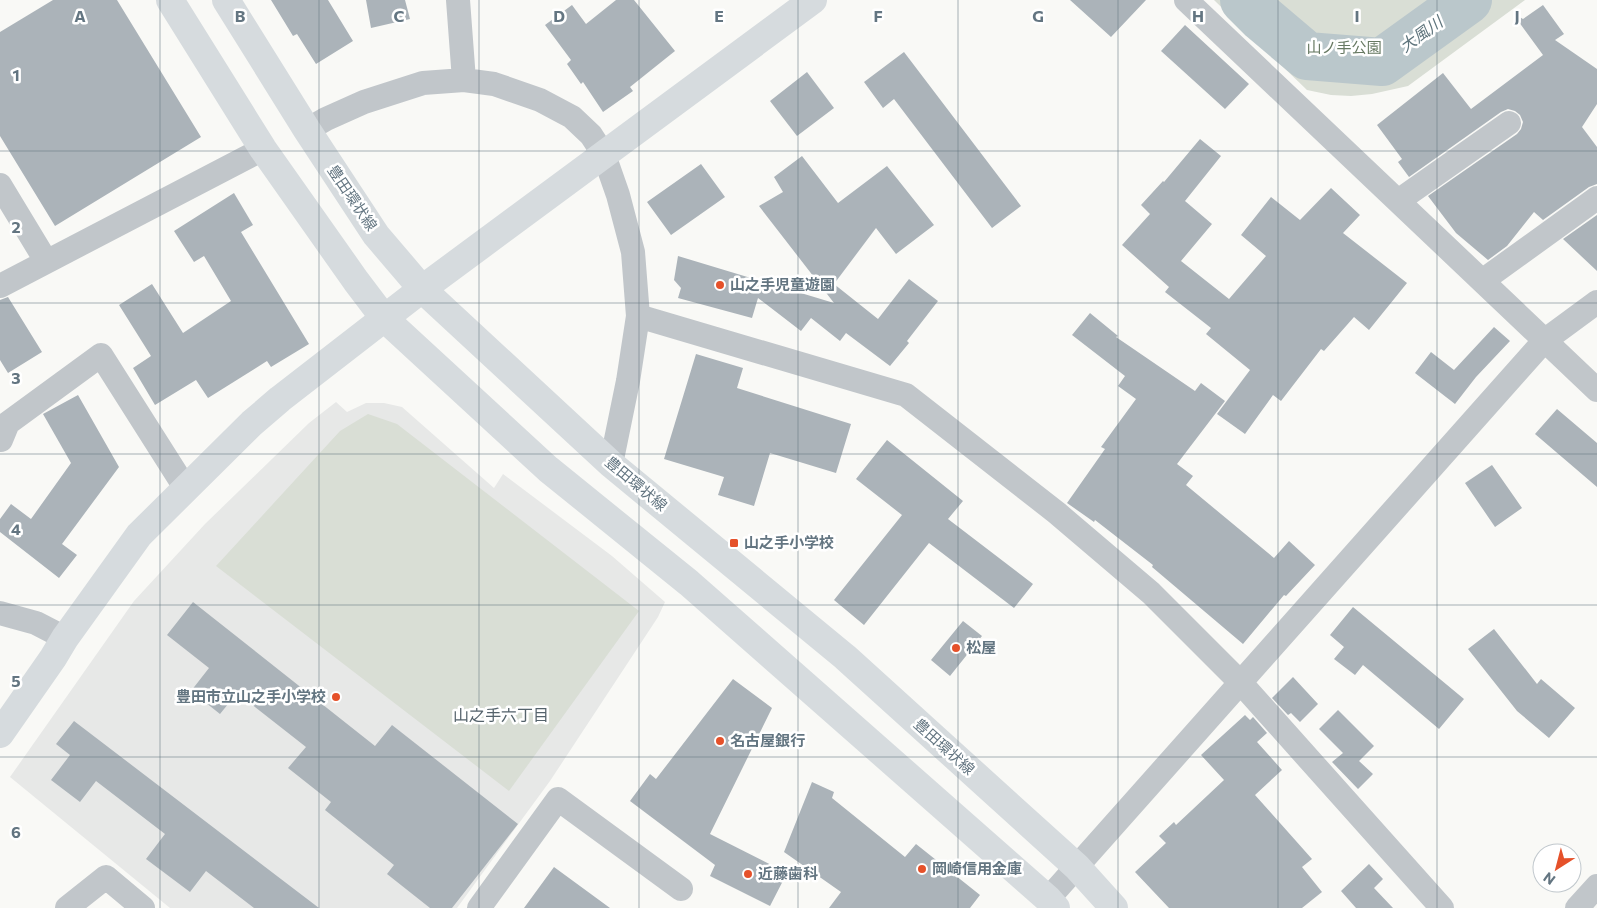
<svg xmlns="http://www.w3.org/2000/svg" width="1597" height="908" font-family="Commissioner,'Noto Sans JP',sans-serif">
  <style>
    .built { fill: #e7e8e7 }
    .green { fill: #d9ded5 }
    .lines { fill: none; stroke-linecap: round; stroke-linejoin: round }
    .river { stroke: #bac7cb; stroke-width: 48 }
    .building { fill: #abb3b9 }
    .street { stroke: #c1c6ca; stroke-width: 24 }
    .secondary { stroke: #d6dbde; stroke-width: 28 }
    .grid { fill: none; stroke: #637581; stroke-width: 1; stroke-opacity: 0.55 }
    .poi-dot { fill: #e5512a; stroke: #fff; stroke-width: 2 }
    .labels { text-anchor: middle; stroke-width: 5; stroke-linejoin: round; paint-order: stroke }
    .park-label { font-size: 15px; fill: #677962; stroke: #fff }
    .street-label { font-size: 15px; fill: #637581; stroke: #fff }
    .poi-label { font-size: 15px; font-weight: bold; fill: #637581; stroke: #fff; text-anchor: start }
    .water-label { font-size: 16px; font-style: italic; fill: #5e747c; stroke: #fff }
    .neighbourhood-label { font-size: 16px; fill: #55636c; stroke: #fff }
    .grid-label { font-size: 16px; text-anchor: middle; font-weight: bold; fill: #637581; stroke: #fff; stroke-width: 5; stroke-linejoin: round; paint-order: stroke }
  </style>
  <rect width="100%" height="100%" fill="#f9f9f6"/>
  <path class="built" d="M 336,402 L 347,412 L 366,403 L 384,403 L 402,407 L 494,488 L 503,474 L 612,556 L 665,602 L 658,617 L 550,781 L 457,908 L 170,908 L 10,777 L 134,601 L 205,524 L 309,423 Z"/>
  <path class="green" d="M 1214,0 L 1525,0 L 1408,86 L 1372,94 L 1351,96 L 1331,95 L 1307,90 Z
    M 368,414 L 397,424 L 639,611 L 509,791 L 216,566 L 340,431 Z"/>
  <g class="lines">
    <path class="river" d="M 1244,0 L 1262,18 L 1307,56 L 1382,62 L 1468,0"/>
  </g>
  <path class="building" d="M 53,0 L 117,0 L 201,137 L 55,226 L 0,136 L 0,32 Z
    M 271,0 L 328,0 L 353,41 L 316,64 L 297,34 L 293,36 Z
    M 366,0 L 405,0 L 410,19 L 371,28 Z
    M 616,0 L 634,0 L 675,51 L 630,87 L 633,91 L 603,112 L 583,82 L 581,84 L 567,64 L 571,60 L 545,25 L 572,5 L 586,24 Z
    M 1070,0 L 1146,0 L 1111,37 Z
    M 1543,5 L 1564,34 L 1555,40 L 1597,69 L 1597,104 L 1582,127 L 1597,147 L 1597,184 L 1589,187 L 1543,220 L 1534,212 L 1507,246 L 1488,260 L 1456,233 L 1428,196 L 1517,134 L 1521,129 L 1523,122 L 1520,115 L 1515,111 L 1508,109 L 1501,112 L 1409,177 L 1398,162 L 1402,159 L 1377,125 L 1443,73 L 1471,109 L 1543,55 L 1516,18 L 1518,16 L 1523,19 Z
    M 1185,25 L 1249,84 L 1225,109 L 1161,51 Z
    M 904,52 L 1021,206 L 992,228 L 894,99 L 883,108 L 864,82 Z
    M 807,72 L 834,108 L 797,136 L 770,101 Z
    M 1200,139 L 1221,156 L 1185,201 L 1212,224 L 1181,261 L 1229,299 L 1266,256 L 1241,235 L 1271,197 L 1300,220 L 1331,188 L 1360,215 L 1343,233 L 1407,283 L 1369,330 L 1354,317 L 1324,351 L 1321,349 L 1281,401 L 1273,395 L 1245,434 L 1217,414 L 1250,370 L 1206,334 L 1211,328 L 1165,292 L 1169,287 L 1122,245 L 1150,214 L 1141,205 L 1163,181 L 1164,182 Z
    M 802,156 L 838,203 L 887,166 L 934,225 L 896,254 L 876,228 L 834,284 L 878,319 L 909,279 L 938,301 L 907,341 L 909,343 L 890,366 L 846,333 L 840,341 L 811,318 L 801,331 L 758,298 L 752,318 L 678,298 L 681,288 L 674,280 L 678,256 L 834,303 L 759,206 L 783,192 L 774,177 Z
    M 701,164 L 725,197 L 671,235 L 647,202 Z
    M 234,193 L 253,225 L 241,232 L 309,344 L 271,367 L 267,361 L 208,398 L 196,380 L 155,405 L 133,368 L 151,356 L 119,305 L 152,284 L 183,333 L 231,301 L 204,256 L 194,262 L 174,231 Z
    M 1597,215 L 1597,271 L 1563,239 Z
    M 8,297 L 42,352 L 8,373 L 0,360 L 0,300 Z
    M 1090,313 L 1118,336 L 1116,337 L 1195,391 L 1201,383 L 1225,401 L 1177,464 L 1193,476 L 1186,485 L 1274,558 L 1289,541 L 1315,565 L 1286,596 L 1284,595 L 1243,644 L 1152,567 L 1153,565 L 1095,520 L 1094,522 L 1067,503 L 1105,449 L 1101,447 L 1136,399 L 1118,386 L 1125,376 L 1072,335 Z
    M 1494,327 L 1510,341 L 1476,377 L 1455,404 L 1415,373 L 1431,352 L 1454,370 Z
    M 696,354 L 743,368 L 737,388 L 851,424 L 836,473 L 770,453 L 754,506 L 718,495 L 724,477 L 664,459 Z
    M 78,395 L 119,467 L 62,544 L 77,555 L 59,578 L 0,532 L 0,519 L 11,504 L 31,519 L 71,463 L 43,414 Z
    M 1557,409 L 1597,443 L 1597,487 L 1535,434 Z
    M 887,440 L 963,501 L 948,519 L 1033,584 L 1014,608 L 929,543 L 864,625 L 834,600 L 902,515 L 856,479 Z
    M 1492,465 L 1522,508 L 1495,527 L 1465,483 Z
    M 193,602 L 375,746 L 392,725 L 518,824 L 452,908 L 430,908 L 387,874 L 394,865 L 325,810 L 331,802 L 288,768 L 306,747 L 237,693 L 220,714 L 191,691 L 209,668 L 167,635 Z
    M 1353,607 L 1464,699 L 1439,729 L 1363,665 L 1355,675 L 1334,659 L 1344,647 L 1330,635 Z
    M 963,621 L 982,636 L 950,676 L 931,660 Z
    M 1494,629 L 1537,684 L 1541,679 L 1575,708 L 1549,738 L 1517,711 L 1468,649 Z
    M 1293,677 L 1318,704 L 1300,722 L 1291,713 L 1288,715 L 1272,698 Z
    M 733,679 L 772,708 L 710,834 L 787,873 L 770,906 L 710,876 L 715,865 L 630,801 L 650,774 L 656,779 Z
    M 1338,710 L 1374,746 L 1359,761 L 1373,774 L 1358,789 L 1332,762 L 1343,753 L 1319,729 Z
    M 1245,715 L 1250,720 L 1253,717 L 1267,733 L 1257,742 L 1282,770 L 1255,795 L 1312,859 L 1302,867 L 1322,892 L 1302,908 L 1169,908 L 1135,872 L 1166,843 L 1159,836 L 1174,822 L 1176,825 L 1224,780 L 1201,755 Z
    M 74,721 L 319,908 L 254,908 L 206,871 L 190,892 L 146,859 L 165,834 L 96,781 L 80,802 L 51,780 L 70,755 L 56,744 Z
    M 812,782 L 834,792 L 832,798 L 905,857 L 916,844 L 980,895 L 970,908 L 829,908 L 841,892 L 784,852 Z
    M 1369,864 L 1383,879 L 1374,888 L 1393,908 L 1356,908 L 1341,891 Z
    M 554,867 L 610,908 L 524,908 Z"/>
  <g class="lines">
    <path class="street" d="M 458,0 L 464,80
      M 1186,0 L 1597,390
      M 307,130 L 326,119 L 364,102 L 423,83 L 464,80 L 494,84 L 540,100 L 572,117 L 591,135 L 604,155 L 618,195 L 633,252 L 638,316 L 628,381 L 611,464
      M 0,185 L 46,261
      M 1398,201 L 1509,123
      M 1482,281 L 1597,198
      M 0,286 L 263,149
      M 638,316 L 906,395 L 1057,513 L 1151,593 L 1240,682 L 1442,908
      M 1,440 L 8,423 L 101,355 L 186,489
      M 0,613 L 36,623 L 65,638
      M 1048,899 L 1544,341 L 1597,302
      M 67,908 L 106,877 L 143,908
      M 479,908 L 558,799 L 681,889
      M 1577,908 L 1597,886"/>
    <path class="secondary" d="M 170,0 L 263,149 L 356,281 L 384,318 L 548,469 L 689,583 L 1048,899 L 1056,908
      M 226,0 L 307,130 L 376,235 L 422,289 L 611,464 L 845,657 L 1077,867 L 1114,908
      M 0,734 L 53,658 L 65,638 L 139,535 L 252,423 L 280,399 L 422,289 L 813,0"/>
  </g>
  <path class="grid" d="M 160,0 L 160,908M 319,0 L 319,908M 479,0 L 479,908M 639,0 L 639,908M 798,0 L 798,908M 958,0 L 958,908M 1118,0 L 1118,908M 1278,0 L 1278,908M 1437,0 L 1437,908M 0,151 L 1597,151M 0,303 L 1597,303M 0,454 L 1597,454M 0,605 L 1597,605M 0,757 L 1597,757"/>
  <g class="poi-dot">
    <circle cx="720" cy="285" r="5"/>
    <rect x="729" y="538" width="10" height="10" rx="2.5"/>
    <circle cx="956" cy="648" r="5"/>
    <circle cx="336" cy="697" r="5"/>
    <circle cx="720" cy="741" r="5"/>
    <circle cx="922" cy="869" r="5"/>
    <circle cx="748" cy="874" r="5"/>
  </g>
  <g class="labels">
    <g class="park-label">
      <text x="1344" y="53">山ノ手公園</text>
    </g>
    <g class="street-label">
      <text transform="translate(352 198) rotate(56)" y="5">豊田環状線</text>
      <text transform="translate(636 484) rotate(40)" y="5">豊田環状線</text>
      <text transform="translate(944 747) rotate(42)" y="5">豊田環状線</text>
    </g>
    <g class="poi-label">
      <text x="730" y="290">山之手児童遊園</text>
      <text x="744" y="548">山之手小学校</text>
      <text x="966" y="653">松屋</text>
      <text x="326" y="702" text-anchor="end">豊田市立山之手小学校</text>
      <text x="730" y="746">名古屋銀行</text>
      <text x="932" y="874">岡崎信用金庫</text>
      <text x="758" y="879">近藤歯科</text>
    </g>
    <g class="water-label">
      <text transform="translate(1421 34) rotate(-36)" y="6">大風川</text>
    </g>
    <g class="neighbourhood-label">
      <text x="501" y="721">山之手六丁目</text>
    </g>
  </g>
  <g class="grid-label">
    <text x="80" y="22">A</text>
    <text x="240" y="22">B</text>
    <text x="399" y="22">C</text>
    <text x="559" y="22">D</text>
    <text x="719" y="22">E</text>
    <text x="878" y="22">F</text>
    <text x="1038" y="22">G</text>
    <text x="1198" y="22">H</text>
    <text x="1357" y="22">I</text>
    <text x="1517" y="22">J</text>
    <text x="16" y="81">1</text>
    <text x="16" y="233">2</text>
    <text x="16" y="384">3</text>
    <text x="16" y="535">4</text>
    <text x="16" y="687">5</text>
    <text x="16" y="838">6</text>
  </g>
  <g transform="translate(1557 868) rotate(216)"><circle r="24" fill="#ffffff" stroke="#c1c8cd"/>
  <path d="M0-4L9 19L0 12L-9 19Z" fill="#e5512a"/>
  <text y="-8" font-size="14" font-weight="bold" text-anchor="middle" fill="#637581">N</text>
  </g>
</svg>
